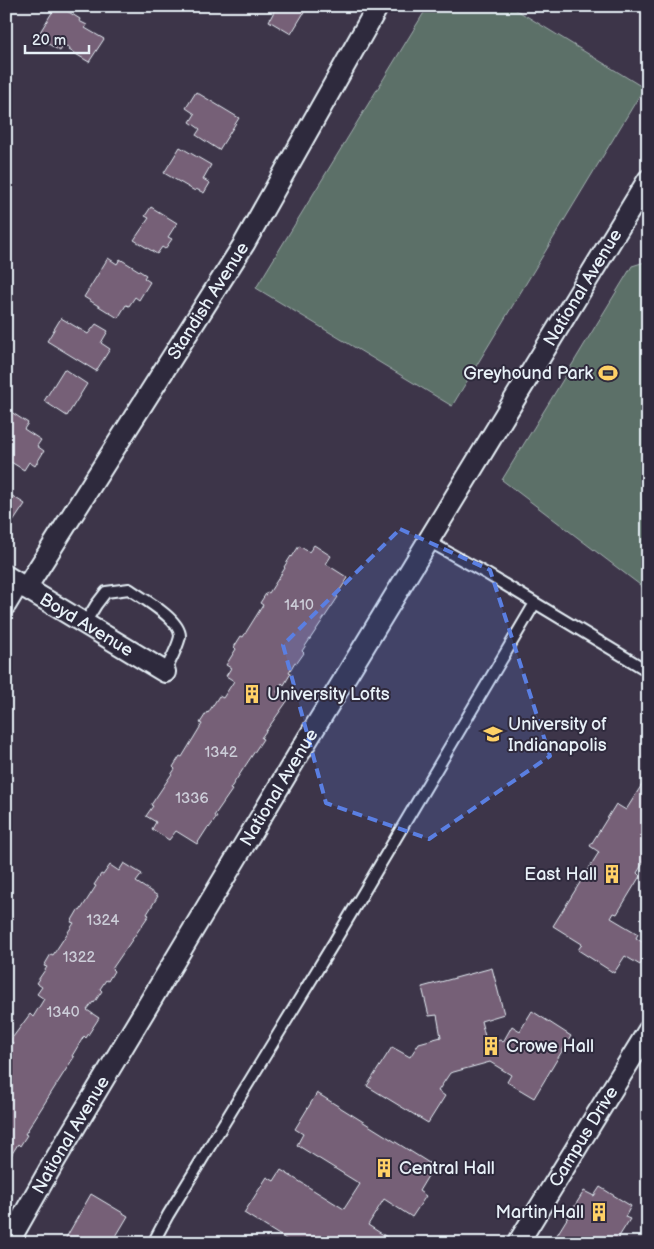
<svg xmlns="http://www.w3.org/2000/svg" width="654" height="1249" font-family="'Balsamiq Sans',sans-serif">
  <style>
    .green { fill: #5c6f67; stroke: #a2b0b0 }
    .building { fill: #766077; stroke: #e8f1f8 }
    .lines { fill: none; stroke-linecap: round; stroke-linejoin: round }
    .service-casing { stroke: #e8f1f8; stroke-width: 14 }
    .minor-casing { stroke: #e8f1f8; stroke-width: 24 }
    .service { stroke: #2f2a3d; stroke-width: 10 }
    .minor { stroke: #2f2a3d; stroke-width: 20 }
    .marked { fill: #5a7fe2; fill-opacity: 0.2; stroke: #5a7fe2; stroke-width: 4; stroke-dasharray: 10 6; stroke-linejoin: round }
    .labels { text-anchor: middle; stroke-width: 4; stroke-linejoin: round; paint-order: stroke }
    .number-label { font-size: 15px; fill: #cccdd8 }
    .street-label { font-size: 18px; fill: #e8f1f8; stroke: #2f2a3d }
    .poi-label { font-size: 18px; fill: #e8f1f8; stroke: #2f2a3d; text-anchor: start }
  </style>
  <rect width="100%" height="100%" fill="#3d3549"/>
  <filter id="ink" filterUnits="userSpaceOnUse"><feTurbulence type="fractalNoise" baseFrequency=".02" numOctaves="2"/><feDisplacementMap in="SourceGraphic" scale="10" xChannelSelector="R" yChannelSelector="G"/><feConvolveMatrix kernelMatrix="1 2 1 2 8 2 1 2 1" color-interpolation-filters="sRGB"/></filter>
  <g filter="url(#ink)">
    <path class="green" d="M 428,6 L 510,6 L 644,88 L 452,406 L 256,288 Z
      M 648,261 L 648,591 L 502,480 L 632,266 Z"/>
    <path class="building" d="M 56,6 L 59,6 L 80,19 L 79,21 L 87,25 L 85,28 L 104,39 L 89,62 L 69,50 L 70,48 L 64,45 L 60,51 L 37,37 Z
      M 277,6 L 308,6 L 291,34 L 269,21 Z
      M 196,92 L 239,118 L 219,150 L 196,135 L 200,129 L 190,122 L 195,114 L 186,108 Z
      M 180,147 L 211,165 L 203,179 L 210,183 L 204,193 L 196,189 L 195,191 L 164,173 Z
      M 151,207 L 177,223 L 168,237 L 172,239 L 165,249 L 162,247 L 157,254 L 134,240 L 149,218 L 145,216 Z
      M 108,258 L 117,264 L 120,259 L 146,275 L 144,278 L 150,282 L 139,300 L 135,297 L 129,306 L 126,305 L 118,318 L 84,297 Z
      M 61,318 L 88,334 L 96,324 L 108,331 L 101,343 L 110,349 L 96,371 L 47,341 Z
      M 64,369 L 87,384 L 67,416 L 44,401 Z
      M 8,410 L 28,423 L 24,429 L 41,440 L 37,446 L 44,451 L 35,466 L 29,462 L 24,470 L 6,459 L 6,413 Z
      M 6,492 L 25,504 L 7,531 L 6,531 Z
      M 314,545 L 331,556 L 326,564 L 348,578 L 336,596 L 338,597 L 302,651 L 304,653 L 297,663 L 295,662 L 289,672 L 291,673 L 284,685 L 282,683 L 277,692 L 288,700 L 261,738 L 263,739 L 230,789 L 232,790 L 214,816 L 217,817 L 209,828 L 208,827 L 197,844 L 176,831 L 169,840 L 152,829 L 156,822 L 146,816 L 153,806 L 151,805 L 175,769 L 173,767 L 180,756 L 182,757 L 202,724 L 200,723 L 207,712 L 208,713 L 219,696 L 223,698 L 234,681 L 226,676 L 231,668 L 226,665 L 236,649 L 234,647 L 241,636 L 243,637 L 263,605 L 260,603 L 267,592 L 269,593 L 285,568 L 284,567 L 291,556 L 292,557 L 299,546 L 309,552 Z
      M 648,775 L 648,855 L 637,873 L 640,876 L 617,914 L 614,913 L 611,918 L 638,934 L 636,938 L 648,946 L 648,953 L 640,965 L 625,956 L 614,973 L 578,950 L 582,944 L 553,926 L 599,852 L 590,846 L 616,804 L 626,810 Z
      M 124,863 L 142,874 L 136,882 L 158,896 L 147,914 L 149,915 L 112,969 L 114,971 L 108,981 L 106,980 L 100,989 L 102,991 L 94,1003 L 93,1002 L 87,1010 L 99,1018 L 86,1038 L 84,1036 L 72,1056 L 74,1057 L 25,1134 L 27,1135 L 20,1146 L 18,1144 L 7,1162 L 6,1053 L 13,1043 L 10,1041 L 30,1014 L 33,1017 L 44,999 L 37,994 L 42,987 L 36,983 L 47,967 L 44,966 L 51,954 L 53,955 L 74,923 L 71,922 L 78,910 L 80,911 L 96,886 L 94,885 L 101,874 L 103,875 L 110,865 L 119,871 Z
      M 492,968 L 504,1014 L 481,1021 L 487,1044 L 500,1040 L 503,1042 L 512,1026 L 520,1031 L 532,1011 L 571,1036 L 534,1098 L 507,1082 L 511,1075 L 490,1062 L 450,1073 L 438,1091 L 445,1096 L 428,1123 L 367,1086 L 392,1047 L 410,1057 L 419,1043 L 441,1037 L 437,1015 L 429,1016 L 422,987 Z
      M 317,1093 L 434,1166 L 419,1191 L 426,1196 L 412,1217 L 384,1199 L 368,1225 L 396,1243 L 292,1243 L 244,1213 L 267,1177 L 274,1181 L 281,1170 L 344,1209 L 360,1184 L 297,1145 L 303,1134 L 295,1129 Z
      M 600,1187 L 631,1206 L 625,1217 L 630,1219 L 615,1243 L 552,1243 L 584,1191 L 594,1196 Z
      M 91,1194 L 128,1216 L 112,1243 L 63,1243 Z"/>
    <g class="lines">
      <g class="service-casing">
        <path id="service" d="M 428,541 L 487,574 L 648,671
          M 85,623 L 96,605 L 106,592 L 129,589 C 142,598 180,619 180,636 C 179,645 169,663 165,672
          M 153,1243 L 168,1215 L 333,944 L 535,603"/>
      </g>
      <g class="minor-casing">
        <g id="minor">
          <path id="s1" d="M 6,576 L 165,672"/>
          <path id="s2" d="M 26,588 L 244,244 L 378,6"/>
          <path d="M 6,604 L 18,584"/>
          <path id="s3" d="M 8,1243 L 55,1160 L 298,755 L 648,180"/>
          <path id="s4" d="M 518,1243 L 648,1031"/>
        </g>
      </g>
      <use href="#service" class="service"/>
      <use href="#minor" class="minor"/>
    </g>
  </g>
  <path class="marked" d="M 400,529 L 490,570 L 550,756 L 429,839 L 326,803 L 283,645 Z"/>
  <defs>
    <g id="stadium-bare" transform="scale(1.5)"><path d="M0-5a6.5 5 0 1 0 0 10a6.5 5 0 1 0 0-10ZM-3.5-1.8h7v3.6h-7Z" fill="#ffd166" stroke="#2f2a3d" stroke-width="2.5" paint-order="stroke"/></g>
    <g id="building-bare" transform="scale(1.5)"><path d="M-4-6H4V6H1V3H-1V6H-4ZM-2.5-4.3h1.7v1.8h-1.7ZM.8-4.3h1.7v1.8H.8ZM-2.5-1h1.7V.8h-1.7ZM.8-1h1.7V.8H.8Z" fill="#ffd166" stroke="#2f2a3d" stroke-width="2.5" paint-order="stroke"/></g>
    <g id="university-bare" transform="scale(1.5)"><path d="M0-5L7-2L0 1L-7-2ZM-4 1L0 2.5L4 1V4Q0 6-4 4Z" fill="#ffd166" stroke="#2f2a3d" stroke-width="2.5" paint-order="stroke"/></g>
  </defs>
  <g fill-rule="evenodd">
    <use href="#stadium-bare" x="608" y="373"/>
    <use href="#building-bare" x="252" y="694"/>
    <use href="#university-bare" x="493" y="734"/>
    <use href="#building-bare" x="612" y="874"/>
    <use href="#building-bare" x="491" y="1046"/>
    <use href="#building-bare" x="384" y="1168"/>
    <use href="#building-bare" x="599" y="1212"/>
  </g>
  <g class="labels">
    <g class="number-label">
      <text x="299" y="610">1410</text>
      <text x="221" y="757">1342</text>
      <text x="192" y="803">1336</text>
      <text x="103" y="925">1324</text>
      <text x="79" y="962">1322</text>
      <text x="63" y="1017">1340</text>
    </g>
    <g class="street-label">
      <text dy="6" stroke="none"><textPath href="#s3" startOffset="1115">National Avenue</textPath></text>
      <text dy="6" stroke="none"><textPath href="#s2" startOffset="340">Standish Avenue</textPath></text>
      <text dy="6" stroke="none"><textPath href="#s1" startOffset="94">Boyd Avenue</textPath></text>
      <text dy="6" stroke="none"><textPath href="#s3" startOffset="530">National Avenue</textPath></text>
      <text dy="6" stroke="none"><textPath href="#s3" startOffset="125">National Avenue</textPath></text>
      <text dy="6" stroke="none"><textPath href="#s4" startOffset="125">Campus Drive</textPath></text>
    </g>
    <g class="poi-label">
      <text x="593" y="379" text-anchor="end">Greyhound Park</text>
      <text x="267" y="700">University Lofts</text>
      <text x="508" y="730">University of<tspan x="508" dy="21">Indianapolis</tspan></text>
      <text x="597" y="880" text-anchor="end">East Hall</text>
      <text x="506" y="1052">Crowe Hall</text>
      <text x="399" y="1174">Central Hall</text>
      <text x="584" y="1218" text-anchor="end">Martin Hall</text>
    </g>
  </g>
  <rect width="654" height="1249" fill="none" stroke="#2f2a3d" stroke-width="25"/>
  <rect x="12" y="12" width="629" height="1224" fill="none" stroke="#e8f1f8" stroke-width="2" filter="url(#ink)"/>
  <path d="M25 45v8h64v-8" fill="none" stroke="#e8f1f8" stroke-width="2.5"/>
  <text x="32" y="45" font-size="15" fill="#e8f1f8" stroke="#2f2a3d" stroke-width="4" paint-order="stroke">20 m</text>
</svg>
